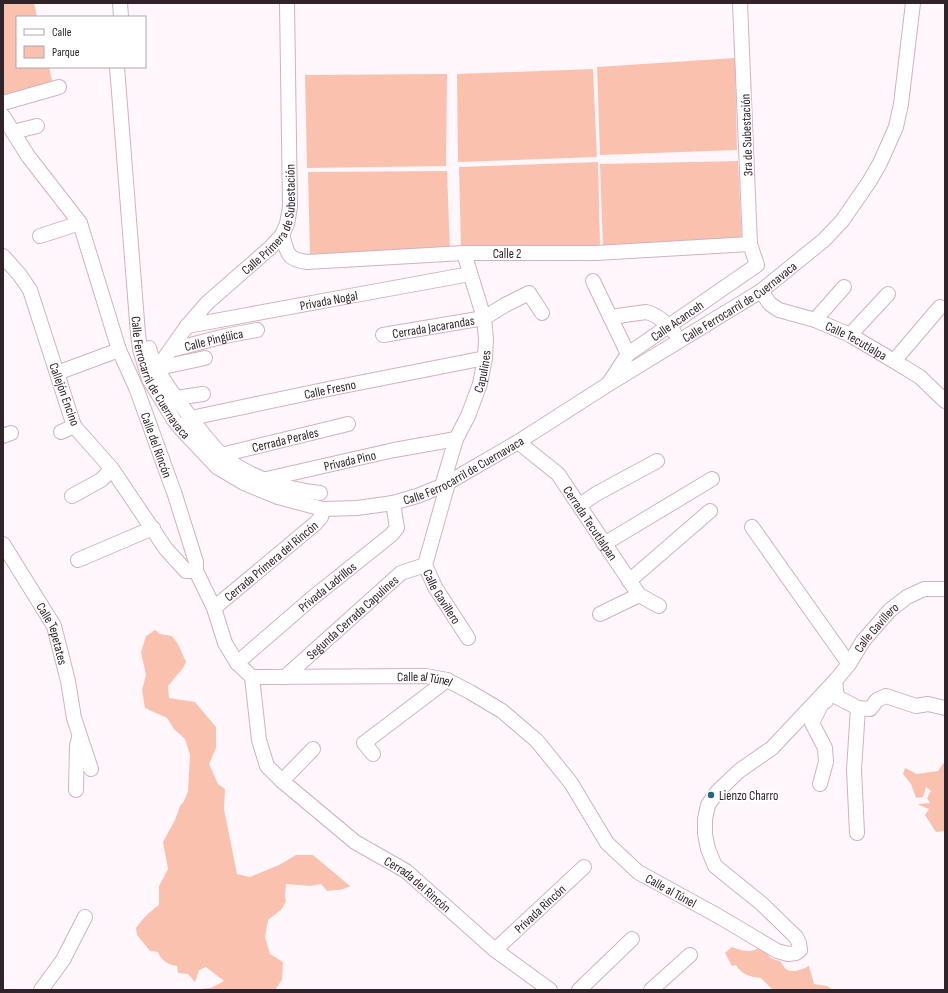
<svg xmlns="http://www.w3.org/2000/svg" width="948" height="993" font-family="'Sofia Sans Condensed',sans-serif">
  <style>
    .green { fill: #fbc1af }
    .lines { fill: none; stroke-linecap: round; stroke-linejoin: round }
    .minor-casing { stroke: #d2b0c0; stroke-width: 16 }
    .minor { stroke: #fff; stroke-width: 14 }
    .poi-dot { fill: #25687a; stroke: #fff; stroke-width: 1.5 }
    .labels { text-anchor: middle; stroke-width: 3; stroke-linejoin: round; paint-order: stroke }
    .street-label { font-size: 13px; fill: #302329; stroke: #fff }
    .poi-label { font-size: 13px; fill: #302329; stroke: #fff; text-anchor: start }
  </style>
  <rect width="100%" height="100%" fill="#fff7fb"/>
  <path class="green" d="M 3,3 L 34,3 L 37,17 L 17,17 L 17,67 L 49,67 L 53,85 L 3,97 Z
    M 735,58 L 737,150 L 600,155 L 597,67 Z
    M 593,69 L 597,157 L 458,162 L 457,74 Z
    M 447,74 L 446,166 L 307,168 L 305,75 Z
    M 738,161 L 742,243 L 603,251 L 600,164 Z
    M 598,162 L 600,246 L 461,249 L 459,167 Z
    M 447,171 L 450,251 L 310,256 L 308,172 Z
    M 155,630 L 160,634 L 172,636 L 178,644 L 186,662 L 183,668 L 168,686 L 169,698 L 195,702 L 216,727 L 216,748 L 209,764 L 218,784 L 225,789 L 224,809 L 237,874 L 250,877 L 279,865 L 296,855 L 313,855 L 350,886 C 339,892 337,889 327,891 L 321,884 L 310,886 L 286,884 L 285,895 L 286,901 L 282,909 L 268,920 L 265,937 L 270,954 L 283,962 L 282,980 L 275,990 L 191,990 L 211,988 L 224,981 L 206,967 L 199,970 L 195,982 L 188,974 L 178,973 L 177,966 C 169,965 161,961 158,952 L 150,951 L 137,935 L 136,928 C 144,917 148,913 159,905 L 159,886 L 168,869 L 163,842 L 175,820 L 180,806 L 184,801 L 188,791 L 190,755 L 185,739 L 174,729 L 167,718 L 145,708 L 142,690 L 146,675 L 141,652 L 146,636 Z
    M 945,761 L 945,831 L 936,832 L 925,815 L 929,809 L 921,806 L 918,804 L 930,803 L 927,798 L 931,791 L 926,787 L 923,797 L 916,798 L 911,784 L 903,774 L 905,768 L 917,774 L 938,771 Z
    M 764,946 C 768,956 769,959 780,961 C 782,963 784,968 786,969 C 793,974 803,969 809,966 L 814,984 L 827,986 L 833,990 L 773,990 L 761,978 C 750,977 742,975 736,965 L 732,966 L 725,953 L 732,947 C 746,952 750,953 764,946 Z"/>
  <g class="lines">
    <g class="minor-casing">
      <g id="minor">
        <path d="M 120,3 L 121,17"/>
        <path id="s1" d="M 117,67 L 138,334 L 140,349 L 149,379 L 174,420 L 182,430 L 217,467 L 244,483 L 278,497 L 323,509 L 357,508 L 393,503 L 417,496 L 442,486 L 518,442 L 607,385 L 761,291 L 824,240 L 842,221 L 869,182 L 880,163 L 896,127 L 901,104 L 913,3"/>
        <path d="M 3,103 L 59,87"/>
        <path id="s2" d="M 3,116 L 28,156 L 80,223 L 119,350 L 137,390 L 175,495 L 196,562 L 196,571 L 214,608 L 225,643 L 237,663 L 252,677 L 259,740 L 267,766 L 282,781 L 355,842 L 406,871 L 495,950 L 550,990"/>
        <path d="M 13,132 L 37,126"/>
        <path id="s3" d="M 282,235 C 288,253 286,259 307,262 L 464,253 L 596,253 L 750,244"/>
        <path d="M 40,236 L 80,223"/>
        <path d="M 3,256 L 19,274 L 30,290 L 74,426 L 112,469 L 166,549 L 186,571 L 196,571"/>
        <path d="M 593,281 L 628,354"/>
        <path id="s4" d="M 761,291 L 770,304 L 779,310 L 815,320 L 850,335 L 894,361 L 920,377 L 945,401"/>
        <path d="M 610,317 L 646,312 C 657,314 667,324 674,332"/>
        <path d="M 815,320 L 844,287"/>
        <path id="s5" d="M 187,326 L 470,274"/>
        <path id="s6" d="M 383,335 L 484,318 L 505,305 L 529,293 L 542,313"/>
        <path d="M 850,335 L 888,294"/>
        <path d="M 149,348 C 154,369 169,388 182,406 C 194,422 206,439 220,453 C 225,458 231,462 237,466 C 265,483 289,489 320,493"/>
        <path id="s7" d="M 171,350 L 225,336 L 257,330"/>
        <path d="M 894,361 L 940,307"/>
        <path d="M 158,368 L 205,358"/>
        <path d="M 57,373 L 119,350"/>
        <path id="s8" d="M 153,374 L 187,326 L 207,303 L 270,248 L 282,235 L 287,224 L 290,207 L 287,3"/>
        <path id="s9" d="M 609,383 L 628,354 L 757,265 L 750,244 L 740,3"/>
        <path d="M 176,398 L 203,394"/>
        <path id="s10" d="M 186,423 L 191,418 L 328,389 L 485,358"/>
        <path d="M 61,432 L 74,426"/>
        <path d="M 3,436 L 11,433"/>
        <path id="s11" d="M 518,442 L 558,474 L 639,595 L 659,606"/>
        <path id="s12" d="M 221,455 L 348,424"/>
        <path id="s13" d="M 262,480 L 394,450 L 456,439"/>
        <path id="s14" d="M 448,483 L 425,565 L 435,587 L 468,638"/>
        <path id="s15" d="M 442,486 L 456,439 L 468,416 L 480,384 L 485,358 L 486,339 L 484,318 L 464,253"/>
        <path d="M 72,496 L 101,480 L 112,469"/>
        <path d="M 580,505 L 596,494 L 657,461"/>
        <path d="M 752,527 L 849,664"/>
        <path id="s16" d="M 3,544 L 54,626 L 68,681 L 74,718 L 91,769"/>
        <path d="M 604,544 L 712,479"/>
        <path d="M 78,560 L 153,528"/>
        <path d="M 629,581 L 710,511"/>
        <path id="s17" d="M 214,608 L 316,523 L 321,517 L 323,509"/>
        <path d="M 600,614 L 639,595"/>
        <path id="s18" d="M 237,663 L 311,599 L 391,535 L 397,528 L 393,503"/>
        <path id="s19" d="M 252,677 L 426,676 L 447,680 L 470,692 L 502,711 L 537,741 L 571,783 L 607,843 L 638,872 L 720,917 L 777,951 L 788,954 L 796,953 L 800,950 L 799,943 L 796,937 L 762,904 L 715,866 L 708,849 L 705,834 L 705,819 L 708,805 L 718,791 L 739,771 L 772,748 L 835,681"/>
        <path id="s20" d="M 285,677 L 401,573 L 425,565"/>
        <path id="s21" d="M 837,697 L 835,681 L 849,664 L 863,641 L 890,610 L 907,597 L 924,589 L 945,589"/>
        <path d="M 837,697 L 858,708 L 870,709 L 877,700 L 886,696 L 916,706 L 928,704 L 945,708"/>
        <path d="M 373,754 L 364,743 L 447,680"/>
        <path d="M 282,781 L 313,749"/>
        <path d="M 820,784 L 826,762 L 825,748 L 812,723 L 822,703 L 826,701"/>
        <path d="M 76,790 L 77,746 L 79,738"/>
        <path d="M 857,833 L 854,770 L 858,708"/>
        <path id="s22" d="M 495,950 L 584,867"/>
        <path d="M 41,990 L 63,960 L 85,917"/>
        <path d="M 579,990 L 632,939"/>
        <path d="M 651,990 L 690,955"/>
      </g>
    </g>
    <use href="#minor" class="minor"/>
  </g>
  <circle class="poi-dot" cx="711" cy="795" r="4"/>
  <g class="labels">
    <g class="street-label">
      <text transform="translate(746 135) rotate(-92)" y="5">3ra de Subestación</text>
      <text dy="5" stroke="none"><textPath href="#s8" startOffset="200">Calle Primera de Subestación</textPath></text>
      <text dy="5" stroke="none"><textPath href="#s3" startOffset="241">Calle 2</textPath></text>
      <text dy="5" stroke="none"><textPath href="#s5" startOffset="144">Privada Nogal</textPath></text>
      <text dy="5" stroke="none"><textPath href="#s1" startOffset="1013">Calle Ferrocarril de Cuernavaca</textPath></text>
      <text dy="5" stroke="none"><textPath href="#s9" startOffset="94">Calle Acanceh</textPath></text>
      <text dy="5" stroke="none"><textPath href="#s6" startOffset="51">Cerrada Jacarandas</textPath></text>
      <text dy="5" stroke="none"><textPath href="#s7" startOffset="44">Calle Pingüica</textPath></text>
      <text dy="5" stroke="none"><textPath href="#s4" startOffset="110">Calle Tecutlalpa</textPath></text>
      <text dy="5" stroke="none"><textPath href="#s15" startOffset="122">Capulines</textPath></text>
      <text dy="5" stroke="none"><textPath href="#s1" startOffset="317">Calle Ferrocarril de Cuernavaca</textPath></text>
      <text dy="5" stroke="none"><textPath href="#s10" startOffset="149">Calle Fresno</textPath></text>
      <text transform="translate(65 394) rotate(70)" y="5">Callejón Encino</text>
      <text dy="5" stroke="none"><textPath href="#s12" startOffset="66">Cerrada Perales</textPath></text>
      <text dy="5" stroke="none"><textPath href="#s2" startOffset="367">Calle del Rincón</textPath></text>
      <text dy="5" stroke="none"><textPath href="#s13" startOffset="90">Privada Pino</textPath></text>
      <text dy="5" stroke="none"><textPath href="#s1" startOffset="689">Calle Ferrocarril de Cuernavaca</textPath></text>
      <text dy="5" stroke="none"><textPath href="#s11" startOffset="110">Cerrada Tecutlalpan</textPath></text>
      <text dy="5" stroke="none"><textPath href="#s17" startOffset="74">Cerrada Primera del Rincón</textPath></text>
      <text dy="5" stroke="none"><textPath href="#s18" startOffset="118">Privada Ladrillos</textPath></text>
      <text dy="5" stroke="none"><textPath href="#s14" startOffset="121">Calle Gavillero</textPath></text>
      <text dy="5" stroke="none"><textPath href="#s20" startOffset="90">Segunda Cerrada Capulines</textPath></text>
      <text dy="5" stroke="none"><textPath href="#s21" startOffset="84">Calle Gavillero</textPath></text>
      <text dy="5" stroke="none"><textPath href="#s16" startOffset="103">Calle Tepetates</textPath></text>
      <text dy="5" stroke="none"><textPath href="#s19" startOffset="173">Calle al Túnel</textPath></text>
      <text dy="5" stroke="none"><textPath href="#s2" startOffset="904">Cerrada del Rincón</textPath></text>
      <text dy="5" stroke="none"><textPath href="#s19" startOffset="509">Calle al Túnel</textPath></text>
      <text dy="5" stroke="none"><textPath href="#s22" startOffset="61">Privada Rincón</textPath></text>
    </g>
    <g class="poi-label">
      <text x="719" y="800">Lienzo Charro</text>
    </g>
  </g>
  <rect width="948" height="993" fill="none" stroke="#302329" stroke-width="8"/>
  <rect x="16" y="16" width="130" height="52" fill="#ffffff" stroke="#aca7a9"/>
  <rect x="24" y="29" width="20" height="6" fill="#ffffff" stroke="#aca7a9"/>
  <text x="52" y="36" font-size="12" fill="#302329">Calle</text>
  <rect x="24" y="46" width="20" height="12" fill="#fbc1af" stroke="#aca7a9"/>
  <text x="52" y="56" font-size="12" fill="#302329">Parque</text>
</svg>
